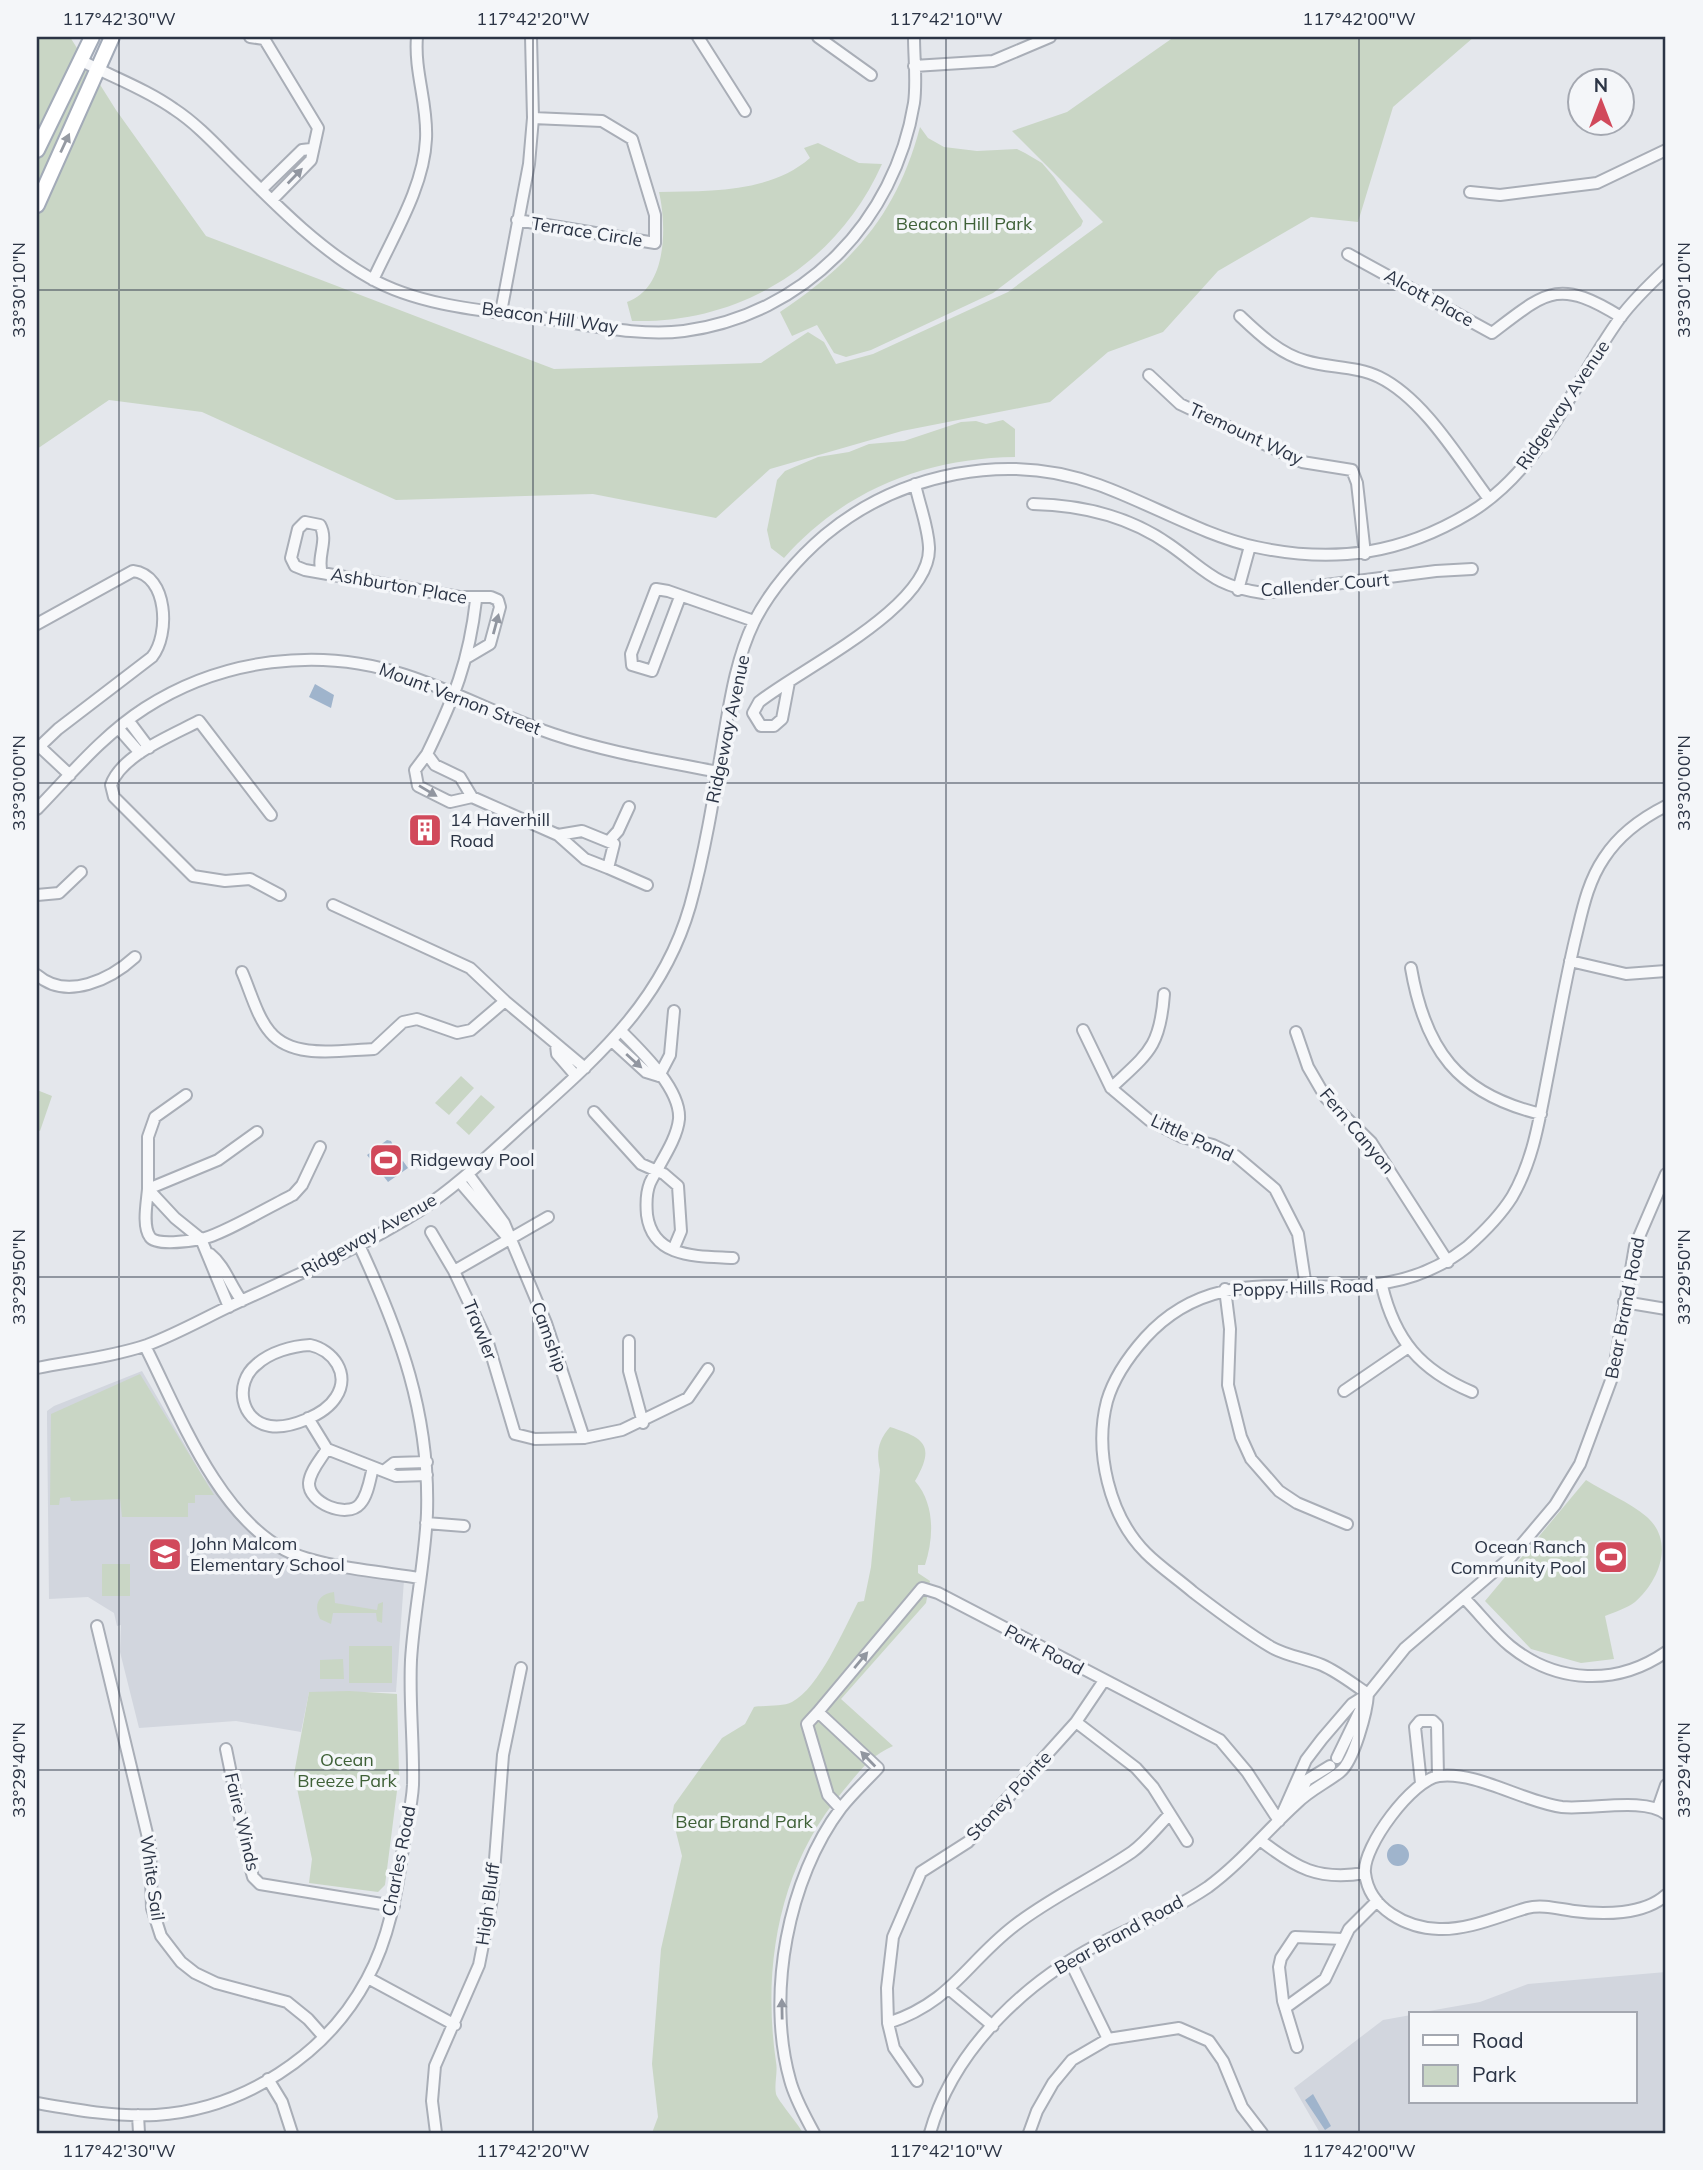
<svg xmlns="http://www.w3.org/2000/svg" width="1703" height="2170" font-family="Mulish,sans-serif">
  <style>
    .built { fill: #d2d6de }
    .green { fill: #c9d6c5 }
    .water { fill: #9fb4cc }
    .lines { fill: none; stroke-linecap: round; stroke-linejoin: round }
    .minor-casing { stroke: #a9aeb7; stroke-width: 14 }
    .major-casing { stroke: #a3abb8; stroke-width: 18 }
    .minor { stroke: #f7f8fa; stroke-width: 10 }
    .major { stroke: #fff; stroke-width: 14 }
    .oneway { fill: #959aa2 }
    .oneway2 { fill: #9196a0 }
    .ticks { fill: none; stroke: #2b3445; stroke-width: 2; stroke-opacity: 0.45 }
    .labels { text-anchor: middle; stroke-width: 7; stroke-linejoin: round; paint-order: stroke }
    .park-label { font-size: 18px; fill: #3f6138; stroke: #f4f6f9 }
    .street-label { font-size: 18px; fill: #2b3445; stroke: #f4f6f9 }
    .poi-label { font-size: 18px; fill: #2b3445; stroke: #f4f6f9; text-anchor: start }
    .neatline { fill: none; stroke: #2b3445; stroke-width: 2.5 }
    .ticks-label { font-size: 18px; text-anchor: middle; fill: #2b3445 }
  </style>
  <rect width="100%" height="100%" fill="#e4e7ec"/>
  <path class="built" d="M 142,1371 L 204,1478 L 259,1539 L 286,1557 L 404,1580 L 396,1692 L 309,1692 L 301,1732 L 236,1721 L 139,1728 L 120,1652 L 121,1625 L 117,1626 L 114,1613 L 88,1597 L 49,1599 L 47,1419 L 47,1411 L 54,1406 Z
    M 1666,1972 L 1666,2133 L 1320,2133 L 1294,2088 L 1383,2020 L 1411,2015 L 1411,2102 L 1635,2102 L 1635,2014 L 1412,2014 L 1480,2002 L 1528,1984 Z"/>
  <path class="green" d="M 37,37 L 70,37 L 116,110 L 206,236 L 554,369 L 761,363 L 808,332 L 824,342 L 836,364 L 873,354 L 1008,292 L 1103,222 L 1012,131 L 1067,112 L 1174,37 L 1474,37 L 1393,107 L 1358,222 L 1311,217 L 1218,271 L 1163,332 L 1108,352 L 1050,402 L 902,431 L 770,469 L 716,518 L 593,494 L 396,500 L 202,412 L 109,400 L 37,449 Z
    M 920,127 L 928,138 L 944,147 L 977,151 L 1017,149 L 1025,153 L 1042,163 L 1054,177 L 1083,221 L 1081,226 L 993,293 L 871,350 L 846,357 L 834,353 L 817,325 L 792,336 L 780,312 C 853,263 897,214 920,127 Z
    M 818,143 L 859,163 L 882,164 C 838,263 742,324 632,321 L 627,302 C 667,288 667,227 659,192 C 710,191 770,193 810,158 L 804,148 Z
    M 1003,420 L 1015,429 L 1015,457 C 926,458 844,490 784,558 L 771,548 L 767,530 L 777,480 L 785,471 L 818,457 L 849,452 L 869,444 L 904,441 L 961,422 L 976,421 L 986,424 Z
    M 461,1076 L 474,1088 L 449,1115 L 435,1103 Z
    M 37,1090 L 52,1096 L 40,1131 L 37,1130 Z
    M 481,1095 L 495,1107 L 469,1135 L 456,1123 Z
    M 140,1374 L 214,1495 L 195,1495 L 195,1503 L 188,1503 L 188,1517 L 122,1517 L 120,1499 L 71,1501 L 70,1497 L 60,1498 L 59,1505 L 50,1505 L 51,1414 Z
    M 890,1427 C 924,1438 936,1445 915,1481 C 935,1504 934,1537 925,1565 L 918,1565 L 918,1573 L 930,1581 L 926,1603 L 841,1699 L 893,1746 C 870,1756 858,1773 843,1791 C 779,1866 762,1967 776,2062 C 778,2072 774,2084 776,2094 C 779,2102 797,2122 803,2133 L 652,2133 L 658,2117 L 652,2064 L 661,1949 L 682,1856 L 672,1816 L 674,1805 L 722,1738 L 745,1724 L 754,1707 C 764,1705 783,1707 792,1702 C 819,1688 844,1629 858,1602 L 864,1601 L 871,1567 L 880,1470 C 876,1452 878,1441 890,1427 Z
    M 1586,1480 C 1605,1492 1629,1502 1647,1517 C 1675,1542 1659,1581 1635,1602 C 1627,1608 1615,1612 1605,1616 L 1614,1659 L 1581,1663 L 1531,1649 L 1485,1601 Z
    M 102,1564 L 130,1564 L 130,1596 L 102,1596 Z
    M 334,1592 L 335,1603 L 377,1610 L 378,1604 L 383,1602 L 382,1623 L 377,1621 L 376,1613 L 333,1613 L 331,1624 L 320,1619 C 313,1604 319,1594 334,1592 Z
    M 349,1646 L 392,1646 L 392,1683 L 349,1683 Z
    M 343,1659 L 344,1679 L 320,1679 L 320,1660 Z
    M 349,1691 L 397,1694 L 399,1775 L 385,1885 L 378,1892 L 309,1883 L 312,1859 L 294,1774 L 309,1692 Z"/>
  <path class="water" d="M 315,684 L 334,695 L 331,708 L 309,697 Z
    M 387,1140 L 391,1141 L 401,1162 L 403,1161 L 408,1168 L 388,1182 L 367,1155 Z
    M 1597,1545 L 1626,1551 L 1622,1564 L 1599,1571 Z
    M1387 1855a11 11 0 1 1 22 0a11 11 0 1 1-22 0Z
    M 1313,2094 L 1331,2126 L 1325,2130 L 1305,2100 Z"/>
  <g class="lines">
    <g class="minor-casing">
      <path id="minor" d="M 250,37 L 264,39
        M 263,37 L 318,128 L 311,160 L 272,200
        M 698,37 L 745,111
        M 818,37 L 871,75
        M 82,61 C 112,77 146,89 174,109 C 197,124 217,146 236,165 C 277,206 319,249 370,278 C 419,306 486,311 541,318 C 587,324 638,337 684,331 C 804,315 895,221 914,103 C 917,82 914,58 914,37
        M 914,66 L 993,61 L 1050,37
        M 261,190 L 302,150 L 311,149
        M 1470,192 L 1500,195 L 1597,183 L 1666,150
        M 517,220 L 655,243 L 655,215 L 632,139 L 602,121 L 533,118
        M 1348,254 L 1492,333 C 1547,291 1558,278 1621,317
        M 373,280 C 393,236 424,187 426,139 C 428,104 414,72 417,37
        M 501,312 L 529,164 L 533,118 L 531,37
        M 1240,316 C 1259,334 1280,354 1306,361 C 1329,368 1357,366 1379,377 C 1424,399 1459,459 1489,499
        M 1149,375 L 1180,404 L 1302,462 L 1352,470 L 1357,483 L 1365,554
        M 1033,504 C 1081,505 1129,516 1170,545 C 1207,571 1214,586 1263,593 L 1436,571 L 1472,569
        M 322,573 C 316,557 329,541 320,525 L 305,522 L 298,529 L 291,558 L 295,566 L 305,570 L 459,597 L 491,597 L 498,600 L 500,607 L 490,644 L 468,657
        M 1238,590 L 1250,546
        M 680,597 L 652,671 L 632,665 L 631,654 L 656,589 L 668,591 L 754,621
        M 476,600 C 469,662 454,698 427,754 L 435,765 L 460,777 L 472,797 L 558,835 L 585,859 L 608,868 L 614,844 L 582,831 L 558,835
        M 37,624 L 133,571 C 168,575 170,635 152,657 L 58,729 L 37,749
        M 789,682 L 782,719 L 774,726 L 761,726 L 753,713 L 759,702 C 800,669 932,607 929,547 C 928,526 919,504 915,484
        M 128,720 L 149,748
        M 118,728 L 140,753
        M 39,746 L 70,775
        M 427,754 L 415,770 L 418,786 L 450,802 L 472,797
        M 37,809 C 71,774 103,735 145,708 C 221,659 319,646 405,675 C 455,691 502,717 553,734 C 606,752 663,761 718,772
        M 271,815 L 199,721 C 173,735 121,755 111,785 L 114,797 L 193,876 L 225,881 L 250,879 L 280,895
        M 609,841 L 618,831 L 629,807
        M 608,868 L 647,885
        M 37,895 L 59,893 L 81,872
        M 333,905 L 470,968 L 505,1001
        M 1570,961 L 1626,974 L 1666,971
        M 1411,968 C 1425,1049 1457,1094 1541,1114
        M 242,972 C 250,990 257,1017 270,1032 C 293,1060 341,1050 374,1049 L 403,1022 L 417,1019 L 457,1033 L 471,1030 L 505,1001 L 585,1068
        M 37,975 C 67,1001 111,979 135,957
        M 1083,1030 L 1111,1088 L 1149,1120 L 1182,1137 L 1213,1145 L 1236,1156 L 1275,1189 L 1298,1234 L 1306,1287
        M 621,1031 C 641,1051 681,1089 679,1119 C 677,1140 659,1164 650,1183 C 646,1193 646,1204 647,1215 C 653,1259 698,1256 733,1258
        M 1296,1032 L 1308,1067 L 1326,1098 L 1371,1142 L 1448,1262
        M 612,1041 L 646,1072 L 659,1076
        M 556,1045 L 557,1054 L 576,1076
        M 659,1076 L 670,1055 L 674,1011
        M 1111,1088 C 1148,1053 1160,1048 1164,994
        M 186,1095 L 155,1117 L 148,1137 L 148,1189 L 175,1218 L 201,1239 L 229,1307
        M 594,1112 L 641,1164 L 664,1174 L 678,1186 L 681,1231 L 673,1250
        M 257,1132 L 218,1160 L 148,1189 C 147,1202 142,1226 150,1237 C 156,1246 190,1241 201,1239 C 220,1236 272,1205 293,1195 L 302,1185 L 320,1147
        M 468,1174 L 504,1223 L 546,1323 L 584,1438
        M 459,1181 L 508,1238
        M 431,1232 L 454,1271 L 488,1343 L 515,1434 L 535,1439 L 584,1438 L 622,1430 L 688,1398 L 708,1369
        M 210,1254 C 225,1266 230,1285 242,1301
        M 454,1271 L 548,1217
        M 1382,1286 C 1395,1340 1420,1370 1472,1392
        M 1225,1289 L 1230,1329 L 1228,1385 L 1241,1437 L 1251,1459 L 1279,1491 L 1297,1503 L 1347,1524
        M 1624,1302 L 1666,1309
        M 629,1341 L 629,1371 L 643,1423
        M 310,1345 C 333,1350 351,1374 336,1397 C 325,1415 290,1429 270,1426 C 240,1421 234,1383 256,1365 C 270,1352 292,1346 310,1345 Z
        M 145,1346 C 178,1411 217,1515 285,1550 C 318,1567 382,1572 420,1578
        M 37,1368 C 72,1361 112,1357 147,1345 C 174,1335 201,1320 228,1307 C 292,1277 359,1249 419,1211 C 456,1187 489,1155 522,1125 C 594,1060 662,1004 690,906 C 705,852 714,796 723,741 C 730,701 736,659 754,622 C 770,590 798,558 825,535 C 900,473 1007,451 1099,485 C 1149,503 1205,536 1256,547 C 1335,564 1402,554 1471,512 C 1544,467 1572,384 1620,318 C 1633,300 1650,284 1666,269
        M 1344,1391 L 1407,1348
        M 308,1418 L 327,1449 L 396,1476 L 427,1475
        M 327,1449 C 321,1459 310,1471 309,1483 C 308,1503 347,1519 360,1504 C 368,1495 370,1479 373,1467
        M 385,1470 L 394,1463 L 427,1462
        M 426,1523 L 464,1526
        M 1465,1599 C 1480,1614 1493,1632 1510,1646 C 1557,1684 1617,1686 1666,1652
        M 97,1626 L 150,1846 L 152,1908 L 161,1936 L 181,1962 L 195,1973 L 216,1983 L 287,2002 L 308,2019 L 324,2037
        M 1368,1694 C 1353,1684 1338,1672 1322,1665 C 1305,1658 1287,1656 1271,1647 C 1244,1631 1218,1611 1193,1592 C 1178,1579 1160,1567 1146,1553 C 1109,1516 1094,1451 1107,1401 C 1114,1377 1129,1356 1145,1338 C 1238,1235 1359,1333 1467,1247 C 1484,1232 1500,1216 1512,1197 C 1533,1161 1539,1121 1547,1080 C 1556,1034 1564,987 1575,940 C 1582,912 1587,883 1604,858 C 1619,835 1642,818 1666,806
        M 818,1712 L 922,1588 L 938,1593 L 1220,1740 L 1247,1772 L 1279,1821
        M 1076,1722 L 1136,1768 L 1153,1787 L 1187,1841
        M 226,1749 L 250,1866 L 253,1877 L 260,1884 L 394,1906
        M 1337,1758 L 1367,1696
        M 1421,1783 L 1415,1727 L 1420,1721 L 1433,1721 L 1437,1725 L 1438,1776
        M 1297,1799 L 1307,1780 L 1330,1766
        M 1658,1808 L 1666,1785
        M 1666,1814 C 1644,1797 1591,1810 1562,1807 C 1524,1802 1476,1771 1439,1776 C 1413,1779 1362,1847 1365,1873 C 1369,1909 1407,1928 1439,1929 C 1469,1930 1499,1916 1527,1908 C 1542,1904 1559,1909 1574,1911 C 1603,1915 1644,1915 1666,1895
        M 1279,1821 L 1306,1760 L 1322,1739 L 1352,1704 L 1368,1694 L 1405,1648 L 1511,1557 L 1555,1505 L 1580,1464 L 1613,1375 L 1635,1246 L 1666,1174
        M 1260,1840 C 1296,1868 1318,1881 1365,1873
        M 1070,1961 L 1108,2039
        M 368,1978 L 455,2025
        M 950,1990 L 993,2026
        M 1285,2008 L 1325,1979 L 1349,1929 L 1377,1901
        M 888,2023 C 952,2002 966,1963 1014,1926 C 1051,1897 1094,1878 1132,1852 C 1146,1842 1158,1826 1170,1814
        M 1297,2047 L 1283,2001 L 1279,1967 L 1281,1958 L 1295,1937 L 1343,1939
        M 268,2079 L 282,2102 L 292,2133
        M 917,2081 L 894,2048 L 888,2023 L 887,1988 L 893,1937 L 921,1872 L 968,1842 L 1076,1722 L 1103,1682
        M 37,2103 C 76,2110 116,2117 156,2115 C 243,2109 326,2056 367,1979 C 389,1939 397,1892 403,1848 C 406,1827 412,1806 413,1785 C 414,1744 409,1702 411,1660 C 414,1611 425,1562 427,1513 C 430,1414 400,1333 359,1245
        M 138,2115 L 139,2133
        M 436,2133 L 432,2101 L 435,2066 L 479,1965 L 492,1899 L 503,1755 L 521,1668
        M 814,2133 C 805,2116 795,2099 790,2080 C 766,1995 788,1878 841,1808 C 852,1794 866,1781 878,1768 L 818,1712 L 807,1724 L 828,1795 L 840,1808
        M 930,2133 C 954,2047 1030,1977 1109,1939 C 1142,1923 1177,1908 1208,1887 C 1241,1863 1266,1831 1297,1803 C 1310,1790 1326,1783 1340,1772 C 1354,1761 1367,1711 1368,1694
        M 1029,2133 L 1037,2111 L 1053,2083 L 1072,2060 L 1108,2039 L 1179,2028 L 1209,2041 L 1223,2061 L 1242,2107 L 1262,2133"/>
    </g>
    <g class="major-casing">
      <path id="major" d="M 37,150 L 92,37
        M 37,205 L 112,37"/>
    </g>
    <use href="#minor" class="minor"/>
    <use href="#major" class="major"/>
  </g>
  <defs><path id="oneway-solid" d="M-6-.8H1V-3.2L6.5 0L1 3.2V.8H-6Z" transform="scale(1.75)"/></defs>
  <use class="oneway" href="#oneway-solid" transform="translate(65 143) rotate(-65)"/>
  <g class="oneway2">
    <use href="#oneway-solid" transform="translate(295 176) rotate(-46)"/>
    <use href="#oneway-solid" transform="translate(496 624) rotate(-75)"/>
    <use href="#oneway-solid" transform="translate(428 791) rotate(31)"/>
    <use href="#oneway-solid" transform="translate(634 1061) rotate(42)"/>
    <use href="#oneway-solid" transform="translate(861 1660) rotate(-50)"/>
    <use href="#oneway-solid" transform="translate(868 1759) rotate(-134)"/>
    <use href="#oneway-solid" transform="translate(782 2009) rotate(-91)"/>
  </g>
  <path class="ticks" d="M 119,37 L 119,2133M 533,37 L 533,2133M 946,37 L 946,2133M 1359,37 L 1359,2133M 37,290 L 1666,290M 37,783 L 1666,783M 37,1277 L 1666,1277M 37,1770 L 1666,1770"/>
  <defs>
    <g id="building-square" transform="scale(1.75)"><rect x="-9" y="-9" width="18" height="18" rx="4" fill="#d1495b" stroke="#f4f6f9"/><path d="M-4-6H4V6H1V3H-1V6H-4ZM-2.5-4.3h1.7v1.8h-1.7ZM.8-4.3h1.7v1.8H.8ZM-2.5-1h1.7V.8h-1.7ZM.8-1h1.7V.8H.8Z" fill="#fff"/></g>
    <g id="stadium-square" transform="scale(1.75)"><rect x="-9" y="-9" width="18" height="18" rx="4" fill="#d1495b" stroke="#f4f6f9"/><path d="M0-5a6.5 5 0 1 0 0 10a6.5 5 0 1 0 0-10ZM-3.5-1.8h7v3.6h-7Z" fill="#fff"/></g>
    <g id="school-square" transform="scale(1.75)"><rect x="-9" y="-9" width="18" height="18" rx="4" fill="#d1495b" stroke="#f4f6f9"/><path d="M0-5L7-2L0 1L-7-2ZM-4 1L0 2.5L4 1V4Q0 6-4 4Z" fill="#fff"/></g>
  </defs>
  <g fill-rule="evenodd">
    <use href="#building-square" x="425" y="830"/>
    <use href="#stadium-square" x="386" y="1160"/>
    <use href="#school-square" x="165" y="1554"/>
    <use href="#stadium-square" x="1611" y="1557"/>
  </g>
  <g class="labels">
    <g class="park-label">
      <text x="964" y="230">Beacon Hill Park</text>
      <text x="347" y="1766">Ocean<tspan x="347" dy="21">Breeze Park</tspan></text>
      <text x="744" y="1828">Bear Brand Park</text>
    </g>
    <g class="street-label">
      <text transform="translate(587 232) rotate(9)" y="6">Terrace Circle</text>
      <text transform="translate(1429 298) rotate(29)" y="6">Alcott Place</text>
      <text transform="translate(550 318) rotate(8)" y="6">Beacon Hill Way</text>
      <text transform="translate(1563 405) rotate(-56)" y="6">Ridgeway Avenue</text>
      <text transform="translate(1246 434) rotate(25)" y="6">Tremount Way</text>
      <text transform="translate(1325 585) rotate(-5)" y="6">Callender Court</text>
      <text transform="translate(399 586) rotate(10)" y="6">Ashburton Place</text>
      <text transform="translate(460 699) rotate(21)" y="6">Mount Vernon Street</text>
      <text transform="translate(728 729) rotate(-78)" y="6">Ridgeway Avenue</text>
      <text transform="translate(1357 1131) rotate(50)" y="6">Fern Canyon</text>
      <text transform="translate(1192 1138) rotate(25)" y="6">Little Pond</text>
      <text transform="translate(369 1235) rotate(-29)" y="6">Ridgeway Avenue</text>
      <text transform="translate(1303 1288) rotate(-2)" y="6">Poppy Hills Road</text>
      <text transform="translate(1625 1308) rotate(-79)" y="6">Bear Brand Road</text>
      <text transform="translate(480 1330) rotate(68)" y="6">Trawler</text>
      <text transform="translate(549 1337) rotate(70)" y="6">Camship</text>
      <text transform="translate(1044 1650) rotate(28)" y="6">Park Road</text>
      <text transform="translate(1009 1796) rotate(-47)" y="6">Stoney Pointe</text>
      <text transform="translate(242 1822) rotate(77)" y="6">Faire Winds</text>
      <text transform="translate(399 1861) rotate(-79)" y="6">Charles Road</text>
      <text transform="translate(152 1878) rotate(82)" y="6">White Sail</text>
      <text transform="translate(488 1904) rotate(-82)" y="6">High Bluff</text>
      <text transform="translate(1119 1935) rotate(-29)" y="6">Bear Brand Road</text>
    </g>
    <g class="poi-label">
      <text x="450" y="826">14 Haverhill<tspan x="450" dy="21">Road</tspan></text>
      <text x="410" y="1166">Ridgeway Pool</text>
      <text x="190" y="1550">John Malcom<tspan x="190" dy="21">Elementary School</tspan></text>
      <text x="1586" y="1553" text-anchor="end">Ocean Ranch<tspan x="1586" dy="21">Community Pool</tspan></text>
    </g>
  </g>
  <rect width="1703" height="2170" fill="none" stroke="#f4f6f9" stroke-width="77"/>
  <rect x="1409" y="2012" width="228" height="91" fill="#f4f6f9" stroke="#a4a8b1" stroke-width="2"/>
  <rect x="1423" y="2035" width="35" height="10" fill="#ffffff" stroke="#a4a8b1" stroke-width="2"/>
  <text x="1472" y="2048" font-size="21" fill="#2b3445">Road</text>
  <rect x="1423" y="2065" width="35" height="21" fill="#c9d6c5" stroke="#a4a8b1" stroke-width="2"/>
  <text x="1472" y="2082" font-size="21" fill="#2b3445">Park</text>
  <g transform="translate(1601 102)"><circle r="33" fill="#f4f6f9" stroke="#a4a8b1" stroke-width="2"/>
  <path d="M0-5L12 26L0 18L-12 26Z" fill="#d1495b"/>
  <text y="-10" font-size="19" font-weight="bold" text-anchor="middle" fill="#2b3445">N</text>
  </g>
  <rect x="38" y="38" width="1626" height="2094" class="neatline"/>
  <g class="ticks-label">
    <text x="119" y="25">117°42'30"W</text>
    <text x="533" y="25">117°42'20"W</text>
    <text x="946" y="25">117°42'10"W</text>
    <text x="1359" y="25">117°42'00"W</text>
    <text transform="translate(19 290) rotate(-90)" y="6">33°30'10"N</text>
    <text transform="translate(1684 290) rotate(-90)" y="6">33°30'10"N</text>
    <text transform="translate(19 783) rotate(-90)" y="6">33°30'00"N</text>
    <text transform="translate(1684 783) rotate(-90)" y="6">33°30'00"N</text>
    <text transform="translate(19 1277) rotate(-90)" y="6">33°29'50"N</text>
    <text transform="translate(1684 1277) rotate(-90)" y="6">33°29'50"N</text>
    <text transform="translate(19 1770) rotate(-90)" y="6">33°29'40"N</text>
    <text transform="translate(1684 1770) rotate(-90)" y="6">33°29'40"N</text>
    <text x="119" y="2157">117°42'30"W</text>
    <text x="533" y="2157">117°42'20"W</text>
    <text x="946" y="2157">117°42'10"W</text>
    <text x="1359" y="2157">117°42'00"W</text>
  </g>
</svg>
